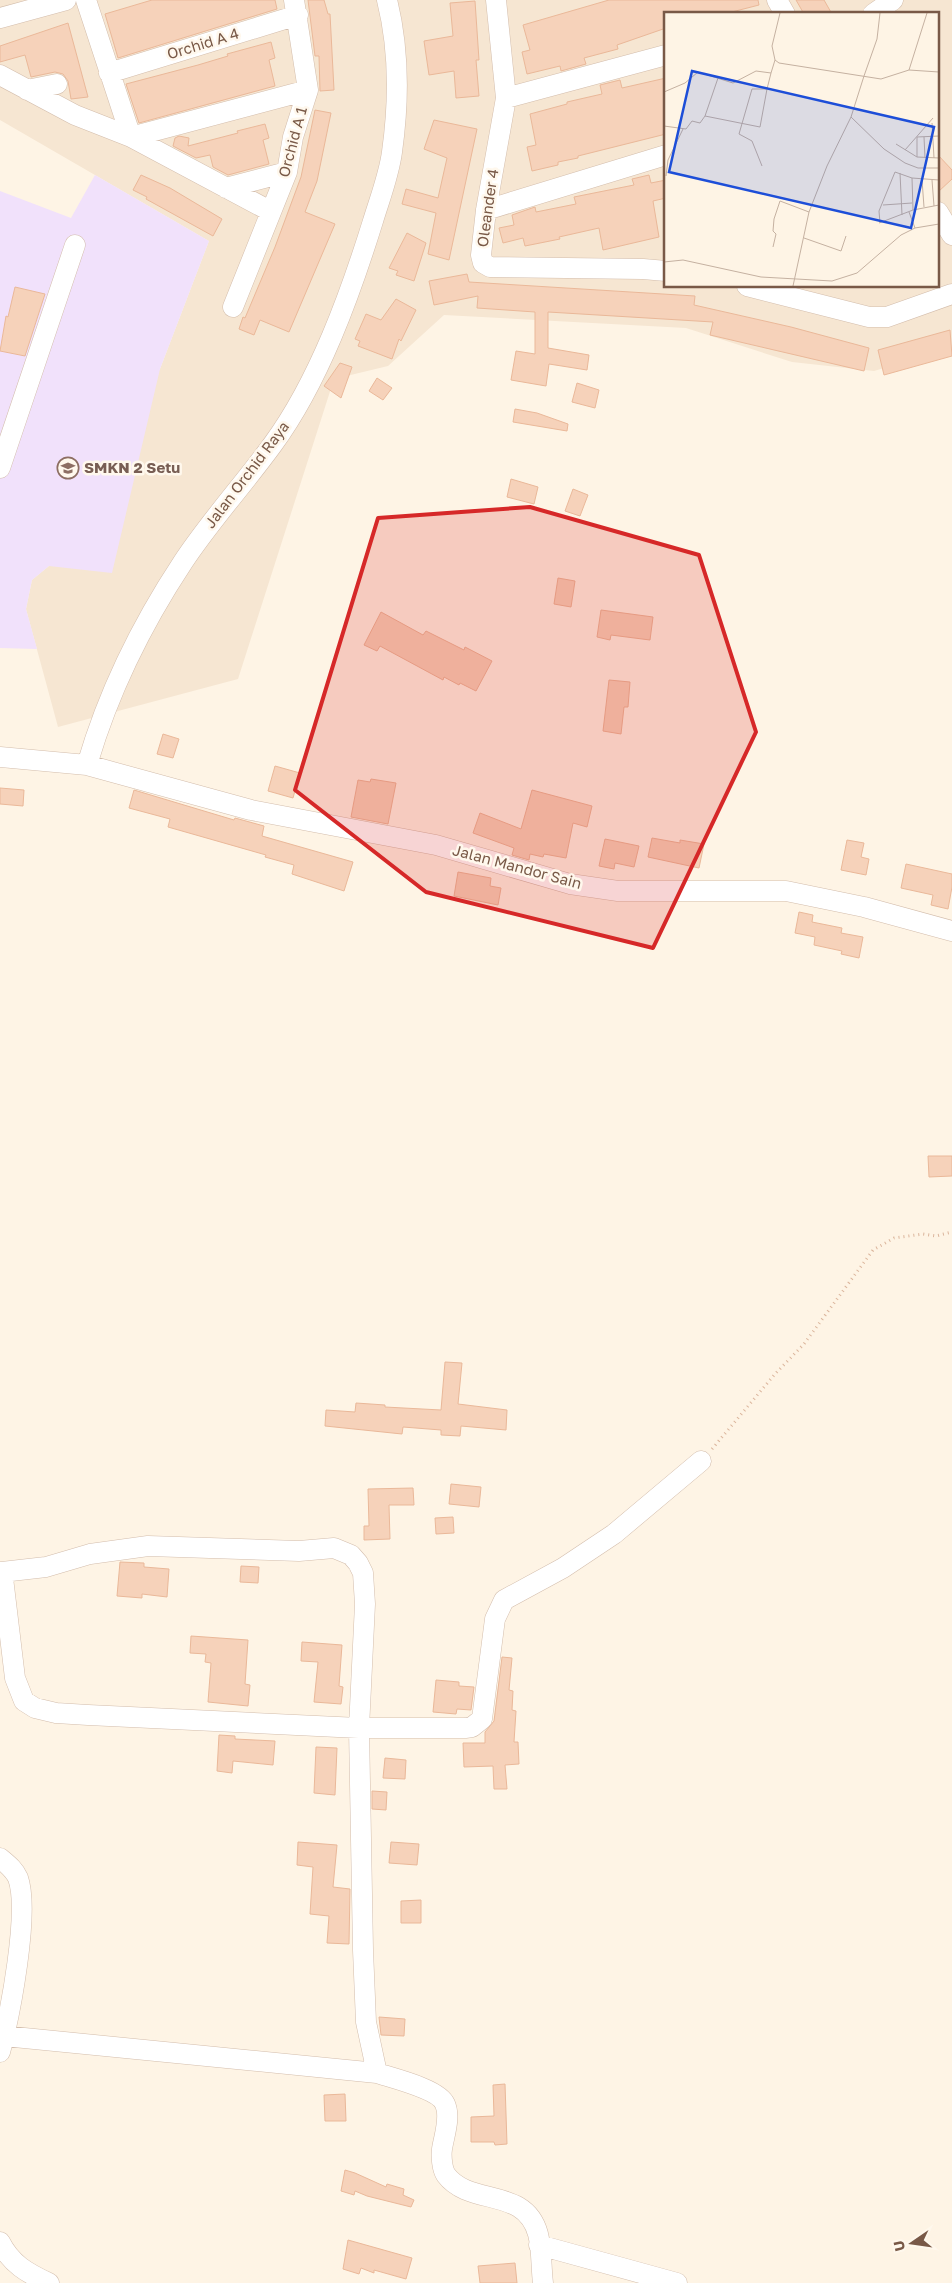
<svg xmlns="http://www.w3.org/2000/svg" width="952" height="2283" font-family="'Golos Text',sans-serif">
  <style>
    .residential { fill: #f6e6d2; fill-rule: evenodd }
    .education { fill: #f1e1fb }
    .building { fill: #f6d2ba; stroke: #eab899 }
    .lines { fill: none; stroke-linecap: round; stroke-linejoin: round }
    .minor-casing { stroke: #d3bdac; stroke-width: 21 }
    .path { stroke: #dbb59c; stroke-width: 3; stroke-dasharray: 1 4; stroke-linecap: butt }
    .minor { stroke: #fff; stroke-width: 20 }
    .marked { fill: #d62828; fill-opacity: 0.2; stroke: #d62828; stroke-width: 4; stroke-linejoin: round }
    .labels { text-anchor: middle; stroke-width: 5; stroke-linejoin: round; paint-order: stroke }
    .street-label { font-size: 15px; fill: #795947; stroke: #fff8ed }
    .education-label { font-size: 15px; font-weight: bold; fill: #785e54; stroke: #fff8ed; text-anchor: start }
    .inset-road { fill: none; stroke: #c5b1a1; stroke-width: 1 }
    .view { fill: #1d4ed8; fill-opacity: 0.15; stroke: #1d4ed8; stroke-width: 2.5 }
    .inset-edge { fill: none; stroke: #795947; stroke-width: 2.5 }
  </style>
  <rect width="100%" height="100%" fill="#fef4e5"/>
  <path class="residential" d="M 0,0 L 952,0 L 952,348 L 874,371 L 792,362 L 686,328 L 444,315 L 388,366 L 334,379 L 238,679 L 58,727 L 26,609 L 32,580 L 49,566 L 160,369 L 209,241 L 0,120 ZM 666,14 L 938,14 L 938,286 L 666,286 Z"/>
  <path class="education" d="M 95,175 L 209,241 L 160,369 L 112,573 L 49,566 L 32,580 L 26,609 L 37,649 L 0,648 L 0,191 L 71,218 Z"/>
  <path class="building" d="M 152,0 L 275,0 L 277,9 L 118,58 L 105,14 Z
    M 308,0 L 324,0 L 328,14 L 330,14 L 334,90 L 320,91 L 319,56 L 315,56 Z
    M 609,0 L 758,0 L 759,5 L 724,14 L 666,14 L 666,28 L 617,45 L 618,49 L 584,58 L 586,64 L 561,71 L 560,66 L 527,74 L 522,52 L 530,50 L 523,25 Z
    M 796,0 L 824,0 L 832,14 L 804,14 Z
    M 475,1 L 479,60 L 476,60 L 479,96 L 456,98 L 454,71 L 429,75 L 424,41 L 453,36 L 450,3 Z
    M 68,23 L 88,97 L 71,99 L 68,81 L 63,74 L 55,72 L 31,77 L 25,55 L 0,62 L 0,46 Z
    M 271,42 L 275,58 L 269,60 L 275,86 L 139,123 L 126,84 L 198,65 L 228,56 L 227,54 Z
    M 666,78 L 666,134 L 578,156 L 578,158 L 558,162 L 558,165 L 532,171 L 527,147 L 536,145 L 530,114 L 567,104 L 567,102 L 602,94 L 600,85 L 620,80 L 622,88 Z
    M 315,110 L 331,113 L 317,181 L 305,212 L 335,224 L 289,332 L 260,320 L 254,335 L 239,329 L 243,317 L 245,318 L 275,247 L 301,177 Z
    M 434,120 L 477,129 L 449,260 L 428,254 L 436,213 L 402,204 L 406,189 L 438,198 L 447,158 L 424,149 Z
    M 265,124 L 269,138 L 263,140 L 269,164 L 228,175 L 213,167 L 210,155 L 196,158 L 173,146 L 175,138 L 179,136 L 189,138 L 188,146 L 238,133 L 237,131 Z
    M 938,155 L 952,170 L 952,179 L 938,192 Z
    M 141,175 L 170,188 L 222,219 L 213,236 L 146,199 L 147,197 L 133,190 Z
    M 649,175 L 651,183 L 666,180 L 666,198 L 653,201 L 659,237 L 603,250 L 599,228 L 559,237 L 560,239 L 525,246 L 523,238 L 503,243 L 499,228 L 514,225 L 512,215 L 535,207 L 536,212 L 576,204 L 574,197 L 634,185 L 632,179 Z
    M 407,233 L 426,243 L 414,281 L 396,275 L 398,271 L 389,268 Z
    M 467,274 L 469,282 L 695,296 L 694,305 L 791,327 L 869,348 L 864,371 L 710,335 L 713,322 L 548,312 L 548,348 L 589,355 L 587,370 L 549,364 L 546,386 L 511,380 L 516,351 L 535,354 L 535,312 L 477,308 L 478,296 L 434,305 L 429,281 Z
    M 15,287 L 45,294 L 25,356 L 0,351 L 6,316 L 8,317 Z
    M 396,299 L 416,310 L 401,341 L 399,339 L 392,359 L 358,346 L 360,341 L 355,339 L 366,314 L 381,320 Z
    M 950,330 L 952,356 L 884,375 L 878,350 Z
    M 340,363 L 352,367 L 341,398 L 324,386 Z
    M 377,378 L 392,388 L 383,400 L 369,391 Z
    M 577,383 L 599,390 L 595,408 L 572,402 Z
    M 515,409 L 537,413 L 568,424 L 567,431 L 513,422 Z
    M 511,479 L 538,487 L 534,504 L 507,497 Z
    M 573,489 L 588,495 L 580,516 L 565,511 Z
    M 558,578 L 575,581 L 571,607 L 554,604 Z
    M 601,610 L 653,617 L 650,640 L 611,635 L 610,640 L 597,637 Z
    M 381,612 L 423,635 L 426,631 L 464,650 L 465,647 L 492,661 L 476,691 L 460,683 L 459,685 L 444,677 L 443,680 L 380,646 L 377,651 L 364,645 Z
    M 609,680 L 630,682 L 628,707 L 624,707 L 621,734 L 603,731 Z
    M 163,734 L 179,739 L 173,758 L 157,754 Z
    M 275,766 L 300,773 L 293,798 L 268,791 Z
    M 371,779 L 396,783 L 388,824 L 351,817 L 358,780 L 370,782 Z
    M 0,788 L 24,790 L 23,806 L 0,804 Z
    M 134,790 L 234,820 L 235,818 L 264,826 L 262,836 L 353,862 L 344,891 L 292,874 L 294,865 L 265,857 L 266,855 L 168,827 L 170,819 L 129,808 Z
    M 532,790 L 592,806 L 587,827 L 573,823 L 566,858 L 544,854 L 543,857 L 530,854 L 529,860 L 512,855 L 514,848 L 473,833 L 480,813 L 521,829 Z
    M 652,838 L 680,843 L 680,840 L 704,844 L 699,868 L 648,857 Z
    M 605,839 L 639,846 L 634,867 L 615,863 L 614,869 L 599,866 Z
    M 847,840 L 864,843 L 861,857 L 869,859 L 866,875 L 841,870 Z
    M 906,864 L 952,874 L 952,887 L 948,909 L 931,905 L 933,895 L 901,888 Z
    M 458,872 L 491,878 L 490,886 L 501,888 L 498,905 L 454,896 Z
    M 799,912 L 813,915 L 812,922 L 842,928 L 841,933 L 863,937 L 859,958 L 841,954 L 842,951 L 814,945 L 815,937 L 795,933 Z
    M 928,1156 L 952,1156 L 952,1176 L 929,1177 Z
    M 445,1362 L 462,1363 L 458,1404 L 507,1410 L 506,1430 L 461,1426 L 460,1436 L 441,1435 L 441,1430 L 403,1427 L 402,1434 L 325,1426 L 326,1410 L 355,1412 L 356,1403 L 385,1405 L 385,1407 L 441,1410 Z
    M 451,1484 L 481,1487 L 479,1507 L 449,1504 Z
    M 413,1488 L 414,1505 L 389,1505 L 390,1539 L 364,1540 L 364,1526 L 369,1526 L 368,1489 Z
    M 453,1517 L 454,1533 L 436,1534 L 435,1518 Z
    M 120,1562 L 144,1563 L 144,1567 L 169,1569 L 167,1597 L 142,1594 L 142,1598 L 117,1596 Z
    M 241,1566 L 259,1567 L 258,1583 L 240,1582 Z
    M 191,1636 L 248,1640 L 245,1684 L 250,1685 L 248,1706 L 208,1702 L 211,1663 L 205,1662 L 206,1654 L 190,1653 Z
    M 302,1642 L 342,1645 L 339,1686 L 343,1687 L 341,1704 L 314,1702 L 318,1662 L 301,1661 Z
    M 502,1657 L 512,1658 L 509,1690 L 513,1691 L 512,1710 L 516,1711 L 514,1742 L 518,1742 L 519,1764 L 505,1765 L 507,1789 L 494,1789 L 493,1766 L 464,1767 L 463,1743 L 485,1743 L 485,1732 L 494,1721 Z
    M 436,1680 L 459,1682 L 459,1686 L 474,1687 L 471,1710 L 457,1709 L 456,1714 L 433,1712 Z
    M 219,1735 L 235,1736 L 235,1739 L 275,1741 L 273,1765 L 233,1761 L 232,1773 L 217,1771 Z
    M 316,1747 L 337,1748 L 335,1795 L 314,1793 Z
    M 385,1758 L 406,1760 L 405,1779 L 383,1778 Z
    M 372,1791 L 387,1792 L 386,1810 L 372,1809 Z
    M 298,1842 L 337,1845 L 333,1887 L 350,1889 L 349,1944 L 327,1943 L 329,1916 L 310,1914 L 313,1867 L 297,1865 Z
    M 391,1842 L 419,1844 L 417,1865 L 389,1863 Z
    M 421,1900 L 421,1923 L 401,1923 L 401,1901 Z
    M 379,2017 L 405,2019 L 404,2036 L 381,2035 Z
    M 505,2084 L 507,2144 L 495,2145 L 494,2142 L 471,2142 L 471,2117 L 494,2116 L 493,2085 Z
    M 345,2094 L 346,2121 L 325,2121 L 324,2095 Z
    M 345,2170 L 355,2173 L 386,2187 L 387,2184 L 404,2189 L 403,2195 L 414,2200 L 411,2207 L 367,2196 L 355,2191 L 354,2195 L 341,2191 Z
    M 348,2240 L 412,2258 L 406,2279 L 374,2270 L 374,2273 L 361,2268 L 359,2274 L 343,2269 Z
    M 515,2263 L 517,2283 L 480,2283 L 478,2266 Z"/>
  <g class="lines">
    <g class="minor-casing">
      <path id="minor" d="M 86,0 L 131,137 L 308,90
        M 496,0 L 506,98 L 486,210 L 481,255 L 483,263 L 490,267 L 643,269 L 666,271
        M 777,0 L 785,14
        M 873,14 L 893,0
        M 0,18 L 66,0
        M 109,73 L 298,15
        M 0,75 L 75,115 L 131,137 L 270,211
        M 27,90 L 57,84
        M 506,98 L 666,55
        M 226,188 L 287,172
        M 486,210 L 666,155
        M 938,212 L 952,235
        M 747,286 L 869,317 L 887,317 L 952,294
        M 233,307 L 287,172 L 293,137 L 308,90 L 294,0
        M 0,468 L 75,245
        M 0,757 L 87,765 C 108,693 142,624 183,562 C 210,521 244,484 273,444 C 319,381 350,295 373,221 C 380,198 389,175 392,152 C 399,102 399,48 387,0
        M 87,765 L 251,810 L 436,845 L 570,884 L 618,891 L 786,891 L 864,907 L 952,931
        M 0,1572 L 2,1572 L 3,1578 L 15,1678 L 24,1701 L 35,1708 L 56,1713 L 88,1715 L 359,1728 L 465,1728 L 472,1727 L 482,1719 L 495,1619 L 504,1600 L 563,1568 L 614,1534 L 701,1461
        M 2,1572 L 46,1567 L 90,1554 L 148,1546 L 299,1551 L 334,1548 L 351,1555 L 358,1563 L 363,1573 L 365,1604 L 359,1728 L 363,1950 L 366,2022 L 377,2073 C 392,2078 439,2089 445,2104 C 451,2117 444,2136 442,2149 C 441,2156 442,2169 446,2175 C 470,2207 525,2186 538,2234 C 542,2249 541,2267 543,2283
        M 0,1858 C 7,1864 14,1869 18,1878 C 30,1912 10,2015 0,2052
        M 4,2036 L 377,2073
        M 0,2242 C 11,2264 27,2273 49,2283
        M 539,2245 L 677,2283"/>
    </g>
    <path class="path" d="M 712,1449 L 775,1374 L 804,1344 L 873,1250 L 894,1238 L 923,1234 L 936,1236 L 952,1232"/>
    <use href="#minor" class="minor"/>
  </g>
  <path class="marked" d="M 530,507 L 699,555 L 756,732 L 653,948 L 426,892 L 295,790 L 378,518 Z"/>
  <defs>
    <g id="school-ring" transform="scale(1.125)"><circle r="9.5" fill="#fff8ed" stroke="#8d6e63" stroke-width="1.5"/><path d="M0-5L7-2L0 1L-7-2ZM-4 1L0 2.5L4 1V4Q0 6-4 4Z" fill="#8d6e63"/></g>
  </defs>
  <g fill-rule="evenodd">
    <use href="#school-ring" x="68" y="468"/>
  </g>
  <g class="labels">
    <g class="street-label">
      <text transform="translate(203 44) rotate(-17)" y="5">Orchid A 4</text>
      <text transform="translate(293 142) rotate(-75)" y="5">Orchid A 1</text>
      <text transform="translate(488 208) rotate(-82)" y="5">Oleander 4</text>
      <text transform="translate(247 475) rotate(-53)" y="5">Jalan Orchid Raya</text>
      <text transform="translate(517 867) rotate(15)" y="5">Jalan Mandor Sain</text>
    </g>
    <g class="education-label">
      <text x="84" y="473">SMKN 2 Setu</text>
    </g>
  </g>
  <g transform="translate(664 12)">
    <rect width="275" height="275" fill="#fef4e5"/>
    <path class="inset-road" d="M 116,1 L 108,34 L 111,48 L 115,51 L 217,67 L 245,58 L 275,60M 245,58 L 263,1M 200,64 L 187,105 L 220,137 L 241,151 L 254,156 L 275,156M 200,64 L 213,27 L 216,1M 0,80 L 21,71 L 34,60 L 69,71 L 92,59 L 107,61 L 111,48M 41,104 L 54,66M 268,111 L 270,146M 0,114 L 22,117 L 28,109 L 36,111 L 41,104 L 96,115 L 103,77M 260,125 L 261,146M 232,132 L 253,145 L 275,146M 241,138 L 269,106M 253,145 L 253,125 L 275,124M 98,154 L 88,129 L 75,122 L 88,77 L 103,77 L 107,61M 236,161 L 238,203M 2,164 L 4,148 L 19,117M 248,166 L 249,198M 258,168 L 260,195M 268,168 L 270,194M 219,193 L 248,191M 245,200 L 251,216M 215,211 L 249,198 L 275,193M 216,211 L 215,199 L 231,160 L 248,166 L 275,168M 140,226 L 177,239 L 182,224M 109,235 L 112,222 L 109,219 L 110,207 L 116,189 L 145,200M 0,250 L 19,248 L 97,265 L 168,269 L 193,261 L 237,223 L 251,216 L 275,212M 129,274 L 145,200 L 163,154 L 187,105"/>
    <path class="view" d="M 28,59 L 270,115 L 247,216 L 5,160 Z"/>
    <rect width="275" height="275" class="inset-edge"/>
  </g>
  <g transform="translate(912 2243) rotate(257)" stroke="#fff8ed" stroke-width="4" paint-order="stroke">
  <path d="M0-4L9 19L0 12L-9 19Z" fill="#795947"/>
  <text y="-8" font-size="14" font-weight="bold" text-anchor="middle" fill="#795947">U</text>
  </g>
</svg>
